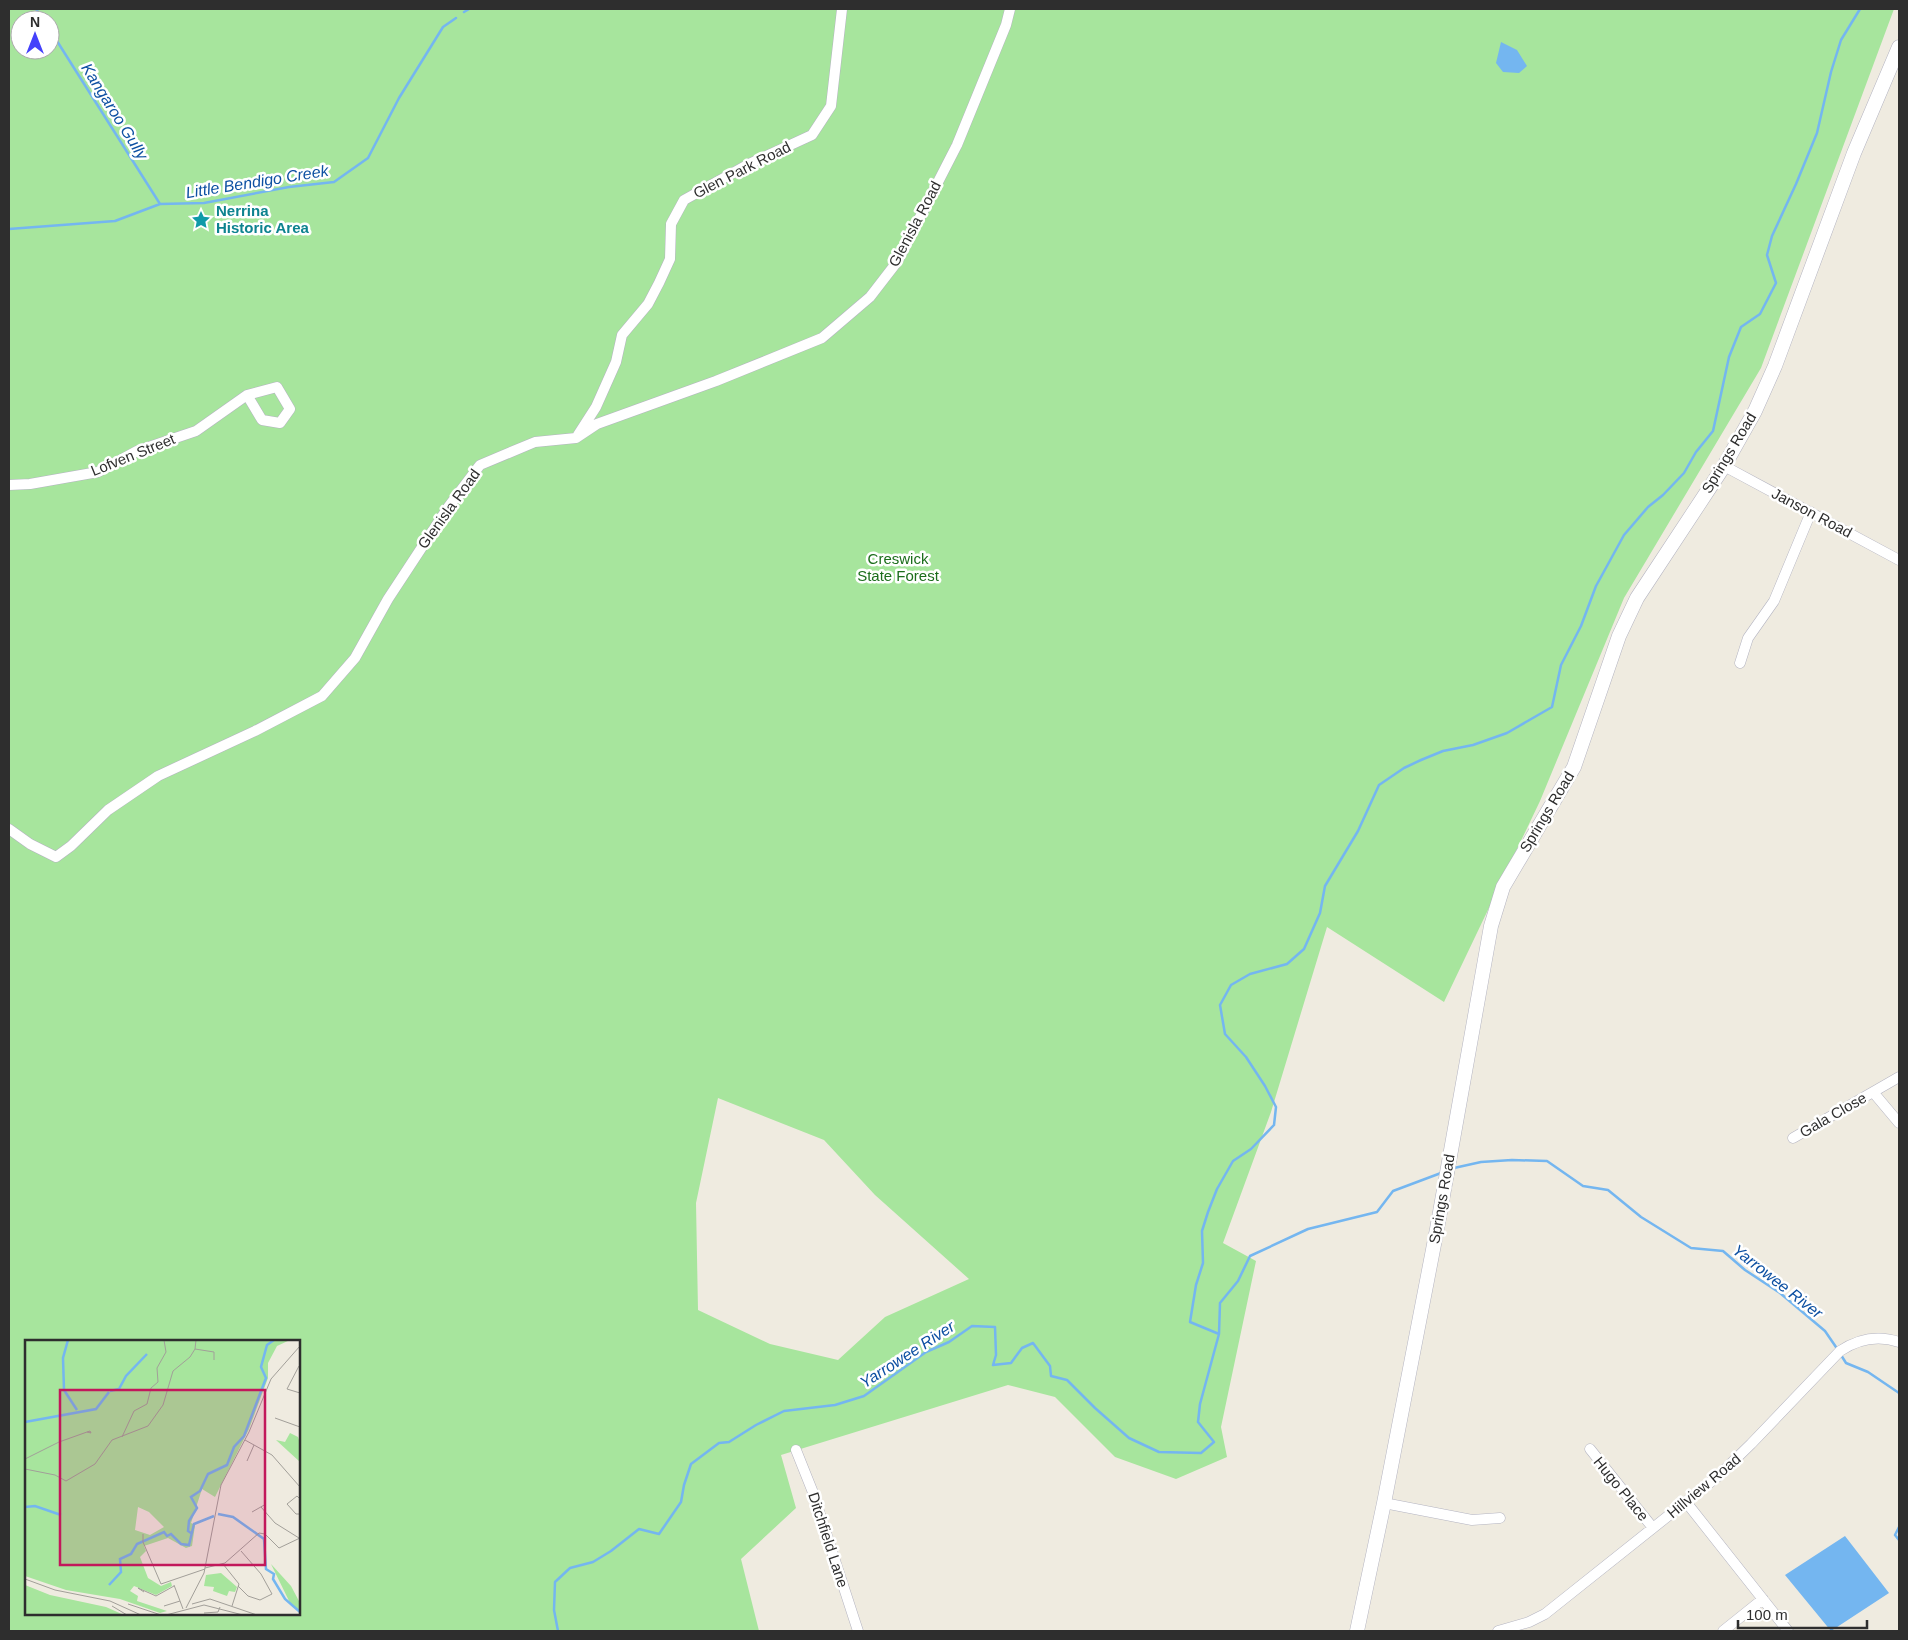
<svg xmlns="http://www.w3.org/2000/svg" width="1908" height="1640" font-family="Helvetica,sans-serif">
  <style>
    .green { fill: #a7e59d; fill-rule: evenodd }
    .water { fill: #74b6f0 }
    .lines { fill: none; stroke-linecap: round; stroke-linejoin: round }
    .stream { stroke: #74b6f0; stroke-width: 2.5 }
    .street-casing { stroke: #b4b4c1; stroke-width: 11 }
    .secondary-casing { stroke: #b4b4c1; stroke-width: 15 }
    .street { stroke: #fff; stroke-width: 10 }
    .secondary { stroke: #fff; stroke-width: 14 }
    .labels { text-anchor: middle; stroke-width: 5; stroke-linejoin: round; paint-order: stroke }
    .street-label { font-size: 15px; fill: #2e2e2e; stroke: #fff }
    .culture-label { font-size: 15px; font-weight: bold; fill: #0d838f; stroke: #fff; text-anchor: start }
    .park-label { font-size: 15px; fill: #1b6d1b; stroke: #fff }
    .water-label { font-size: 16px; font-style: italic; fill: #0d50a2; stroke: #fff }
    .inset-river { fill: none; stroke: #74b6f0; stroke-width: 2.5 }
    .inset-road { fill: none; stroke: #a29f99; stroke-width: 1 }
    .view { fill: #c2185b; fill-opacity: 0.15; stroke: #c2185b; stroke-width: 2.5 }
    .inset-edge { fill: none; stroke: #2e2e2e; stroke-width: 2.5 }
  </style>
  <rect width="100%" height="100%" fill="#efebe0"/>
  <path class="green" d="M 9,9 L 1894,9 L 1761,368 L 1624,598 L 1540,801 L 1444,1002 L 1327,927 L 1271,1112 L 1223,1243 L 1256,1261 L 1221,1427 L 1227,1457 L 1176,1479 L 1115,1457 L 1055,1397 L 1008,1385 L 781,1455 L 796,1508 L 741,1559 L 759,1631 L 9,1631 ZM 20,20 L 50,20 L 50,50 L 20,50 ZM 718,1098 L 824,1140 L 875,1195 L 969,1279 L 885,1317 L 838,1360 L 770,1344 L 698,1310 L 696,1203 ZM 26,1341 L 299,1341 L 299,1614 L 26,1614 Z"/>
  <path class="water" d="M 1501,42 L 1517,50 L 1527,66 L 1519,73 L 1503,72 L 1496,63 Z
    M 1845,1536 L 1889,1593 L 1831,1631 L 1785,1575 Z"/>
  <g class="lines">
    <path class="stream" d="M 36,9 L 43,20
      M 464,12 L 469,9
      M 50,30 L 160,204
      M 9,229 L 115,221 L 160,204 L 204,203 L 289,187 L 334,182 L 368,158 L 399,98 L 443,27 L 456,18
      M 1454,1168 L 1481,1162 L 1512,1160 L 1547,1161 L 1583,1186 L 1608,1190 L 1641,1217 L 1691,1248 L 1723,1251 L 1745,1270 L 1780,1293 L 1825,1331 L 1838,1350
      M 1219,1334 L 1190,1322 L 1196,1285 L 1203,1263 L 1202,1231 L 1208,1212 L 1217,1189 L 1233,1161 L 1251,1149 L 1274,1125 L 1276,1107 L 1265,1086 L 1246,1057 L 1225,1034 L 1220,1005 L 1231,985 L 1250,974 L 1287,964 L 1304,949 L 1320,913 L 1325,886 L 1358,831 L 1379,785 L 1404,768 L 1421,760 L 1443,751 L 1473,745 L 1507,733 L 1552,707 L 1561,665 L 1581,626 L 1596,586 L 1624,535 L 1648,507 L 1663,495 L 1684,473 L 1696,452 L 1713,431 L 1729,357 L 1741,327 L 1760,314 L 1776,283 L 1767,255 L 1772,236 L 1796,184 L 1817,133 L 1831,72 L 1841,40 L 1860,9
      M 1841,1355 L 1846,1363 L 1868,1372 L 1899,1393
      M 1899,1527 L 1895,1535 L 1899,1540
      M 558,1631 L 554,1610 L 555,1582 L 570,1568 L 593,1562 L 611,1551 L 639,1529 L 659,1534 L 681,1502 L 684,1485 L 691,1464 L 719,1443 L 729,1442 L 756,1425 L 784,1411 L 835,1405 L 864,1396 L 926,1352 L 949,1342 L 972,1326 L 995,1327 L 996,1355 L 993,1365 L 1011,1363 L 1022,1348 L 1033,1343 L 1050,1366 L 1051,1376 L 1067,1380 L 1095,1408 L 1129,1438 L 1159,1452 L 1201,1453 L 1214,1442 L 1198,1422 L 1200,1404 L 1219,1334 L 1220,1303 L 1238,1281 L 1250,1256 L 1308,1229 L 1377,1212 L 1393,1191 L 1441,1173"/>
    <g class="street-casing">
      <path id="street" d="M 578,435 L 596,407 L 616,362 L 622,335 L 648,304 L 659,283 L 670,259 L 671,224 L 684,200 L 749,164 L 812,135 L 831,106 L 842,9
        M 1724,466 L 1899,560
        M 9,485 L 30,484 L 98,472 L 137,451 L 196,431 L 247,395 L 277,387 L 290,409 L 280,423 L 262,420 L 247,395
        M 1740,663 L 1748,638 L 1774,601 L 1811,512
        M 9,829 L 30,844 L 56,857 L 71,846 L 108,810 L 158,776 L 255,731 L 322,696 L 355,658 L 388,599 L 449,506 L 480,465 L 535,442 L 576,438 L 597,424 L 716,381 L 822,338 L 870,297 L 897,262 L 957,145 L 1006,25 L 1010,9
        M 1873,1092 L 1899,1123
        M 1793,1138 L 1899,1077
        M 1590,1449 L 1653,1528
        M 796,1450 L 812,1490 L 858,1631
        M 1686,1502 L 1788,1631
        M 1384,1503 L 1472,1520 L 1500,1518
        M 1498,1631 L 1529,1622 L 1545,1614 L 1717,1477 L 1751,1444 L 1840,1351 C 1858,1339 1878,1335 1899,1342
        M 1723,1631 L 1763,1599"/>
    </g>
    <g class="secondary-casing">
      <path id="secondary" d="M 1357,1631 L 1384,1503 L 1437,1229 L 1491,926 L 1503,887 L 1574,767 L 1619,636 L 1637,598 L 1724,466 L 1755,411 L 1775,366 L 1854,153 L 1899,47"/>
    </g>
    <use href="#street" class="street"/>
    <use href="#secondary" class="secondary"/>
  </g>
  <defs>
    <g id="sight-bare" transform="scale(1.5)"><path d="M0-6L1.8-2.2L6-1.7L2.9 1.2L3.7 5.4L0 3.3L-3.7 5.4L-2.9 1.2L-6-1.7L-1.8-2.2Z" fill="#0f9aa8" stroke="#fff" stroke-width="2.5" paint-order="stroke"/></g>
  </defs>
  <g fill-rule="evenodd">
    <use href="#sight-bare" x="201" y="220"/>
  </g>
  <g class="labels">
    <g class="street-label">
      <text transform="translate(742 170) rotate(-27)" y="5">Glen Park Road</text>
      <text transform="translate(915 224) rotate(-62)" y="5">Glenisla Road</text>
      <text transform="translate(1729 453) rotate(-59)" y="5">Springs Road</text>
      <text transform="translate(133 455) rotate(-22)" y="5">Lofven Street</text>
      <text transform="translate(449 509) rotate(-54)" y="5">Glenisla Road</text>
      <text transform="translate(1812 513) rotate(28)" y="5">Janson Road</text>
      <text transform="translate(1547 812) rotate(-59)" y="5">Springs Road</text>
      <text transform="translate(1833 1115) rotate(-30)" y="5">Gala Close</text>
      <text transform="translate(1442 1199) rotate(-80)" y="5">Springs Road</text>
      <text transform="translate(1704 1486) rotate(-40)" y="5">Hillview Road</text>
      <text transform="translate(1621 1489) rotate(51)" y="5">Hugo Place</text>
      <text transform="translate(828 1540) rotate(72)" y="5">Ditchfield Lane</text>
    </g>
    <g class="culture-label">
      <text x="216" y="216">Nerrina<tspan x="216" dy="17">Historic Area</tspan></text>
    </g>
    <g class="park-label">
      <text x="898" y="564">Creswick<tspan x="898" dy="17">State Forest</tspan></text>
    </g>
    <g class="water-label">
      <text transform="translate(115 111) rotate(58)" y="6">Kangaroo Gully</text>
      <text transform="translate(257 181) rotate(-9)" y="6">Little Bendigo Creek</text>
      <text transform="translate(1778 1281) rotate(38)" y="6">Yarrowee River</text>
      <text transform="translate(907 1354) rotate(-33)" y="6">Yarrowee River</text>
    </g>
  </g>
  <g transform="translate(25 1340)">
    <rect width="275" height="275" fill="#efebe0"/>
    <path d="M 0,0 L 265,0 L 252,6 L 243,23 L 243,38 L 224,89 L 190,157 L 177,149 L 166,183 L 170,185 L 167,206 L 161,208 L 143,198 L 119,206 L 121,211 L 115,217 L 123,238 L 136,246 L 146,242 L 147,246 L 131,255 L 109,246 L 105,251 L 113,256 L 112,261 L 142,271 L 135,273 L 95,259 L 41,250 L 0,236 ZM 113,167 L 124,172 L 139,187 L 125,195 L 110,190 ZM 265,93 L 273,97 L 275,103 L 275,122 L 251,100 L 260,102 ZM 246,224 L 266,246 L 275,263 L 275,272 L 266,265 ZM 196,233 L 212,247 L 210,252 L 204,251 L 202,256 L 188,251 L 189,247 L 179,246 L 181,235 ZM 0,245 L 25,255 L 81,267 L 99,275 L 0,275 Z" fill="#a7e59d" fill-rule="evenodd"/>
    <path class="inset-river" d="M 43,0 L 38,18 L 39,50 L 52,70M 85,51 L 94,49 L 101,36 L 122,14M 0,82 L 71,69 L 84,52M 0,167 L 10,166 L 36,175M 193,174 L 208,177 L 239,199 L 241,229 L 249,234 L 248,239 L 260,259 L 275,272M 166,193 L 163,191 L 164,181 L 172,168 L 166,157 L 175,151 L 183,134 L 202,125 L 209,107 L 219,96 L 241,38 L 236,27 L 242,5 L 249,0M 84,245 L 96,232 L 95,219 L 106,214 L 112,204 L 139,192 L 142,196 L 146,194 L 156,204 L 164,205 L 169,184 L 189,176"/>
    <path class="inset-road" d="M 170,9 L 189,12 L 189,20M 274,26 L 262,49 L 275,53M 250,78 L 275,87M 97,97 L 109,71 L 122,64 L 126,48 L 133,42 L 132,28 L 141,12 L 139,0M 220,100 L 247,115 L 275,147M 0,119 L 34,102 L 62,92 L 66,93 L 65,91 L 62,92M 222,121 L 229,105M 0,129 L 30,135 L 41,141 L 70,124 L 87,100 L 123,86 L 138,65 L 148,31 L 165,17 L 170,9 L 171,0M 275,159 L 272,156 L 262,164 L 271,174 L 275,174M 236,167 L 250,183 L 274,198M 227,172 L 241,164M 118,194 L 118,202 L 136,244 L 180,229M 198,224 L 214,244 L 207,266M 180,228 L 200,223 L 234,193 L 240,194 L 254,208 L 275,198M 0,239 L 30,250 L 85,261 L 116,275M 149,245 L 158,269M 213,246 L 223,256 L 235,260 L 247,254 L 236,234 L 216,211M 119,252 L 113,248 L 131,256 L 149,246M 103,264 L 136,275M 167,264 L 185,259 L 232,275M 87,266 L 102,275M 139,266 L 155,261M 161,268 L 179,233 L 196,145 L 224,92 L 246,39 L 275,6M 179,273 L 193,272 L 195,267M 141,275 L 179,265 L 218,275"/>
    <path class="view" d="M 35,50 L 240,50 L 240,225 L 35,225 Z"/>
    <rect width="275" height="275" class="inset-edge"/>
  </g>
  <rect width="1908" height="1640" fill="none" stroke="#2e2e2e" stroke-width="20"/>
  <g transform="translate(35 35)"><circle r="24" fill="#ffffff" stroke="#ababab"/>
  <path d="M0-4L9 19L0 12L-9 19Z" fill="#4441fb"/>
  <text y="-8" font-size="14" font-weight="bold" text-anchor="middle" fill="#2e2e2e">N</text>
  </g>
  <path d="M1738 1620v8h129v-8" fill="none" stroke="#2e2e2e" stroke-width="2.5"/>
  <text x="1746" y="1620" font-size="15" fill="#2e2e2e" stroke="#ffffff" stroke-width="4" paint-order="stroke">100 m</text>
</svg>
